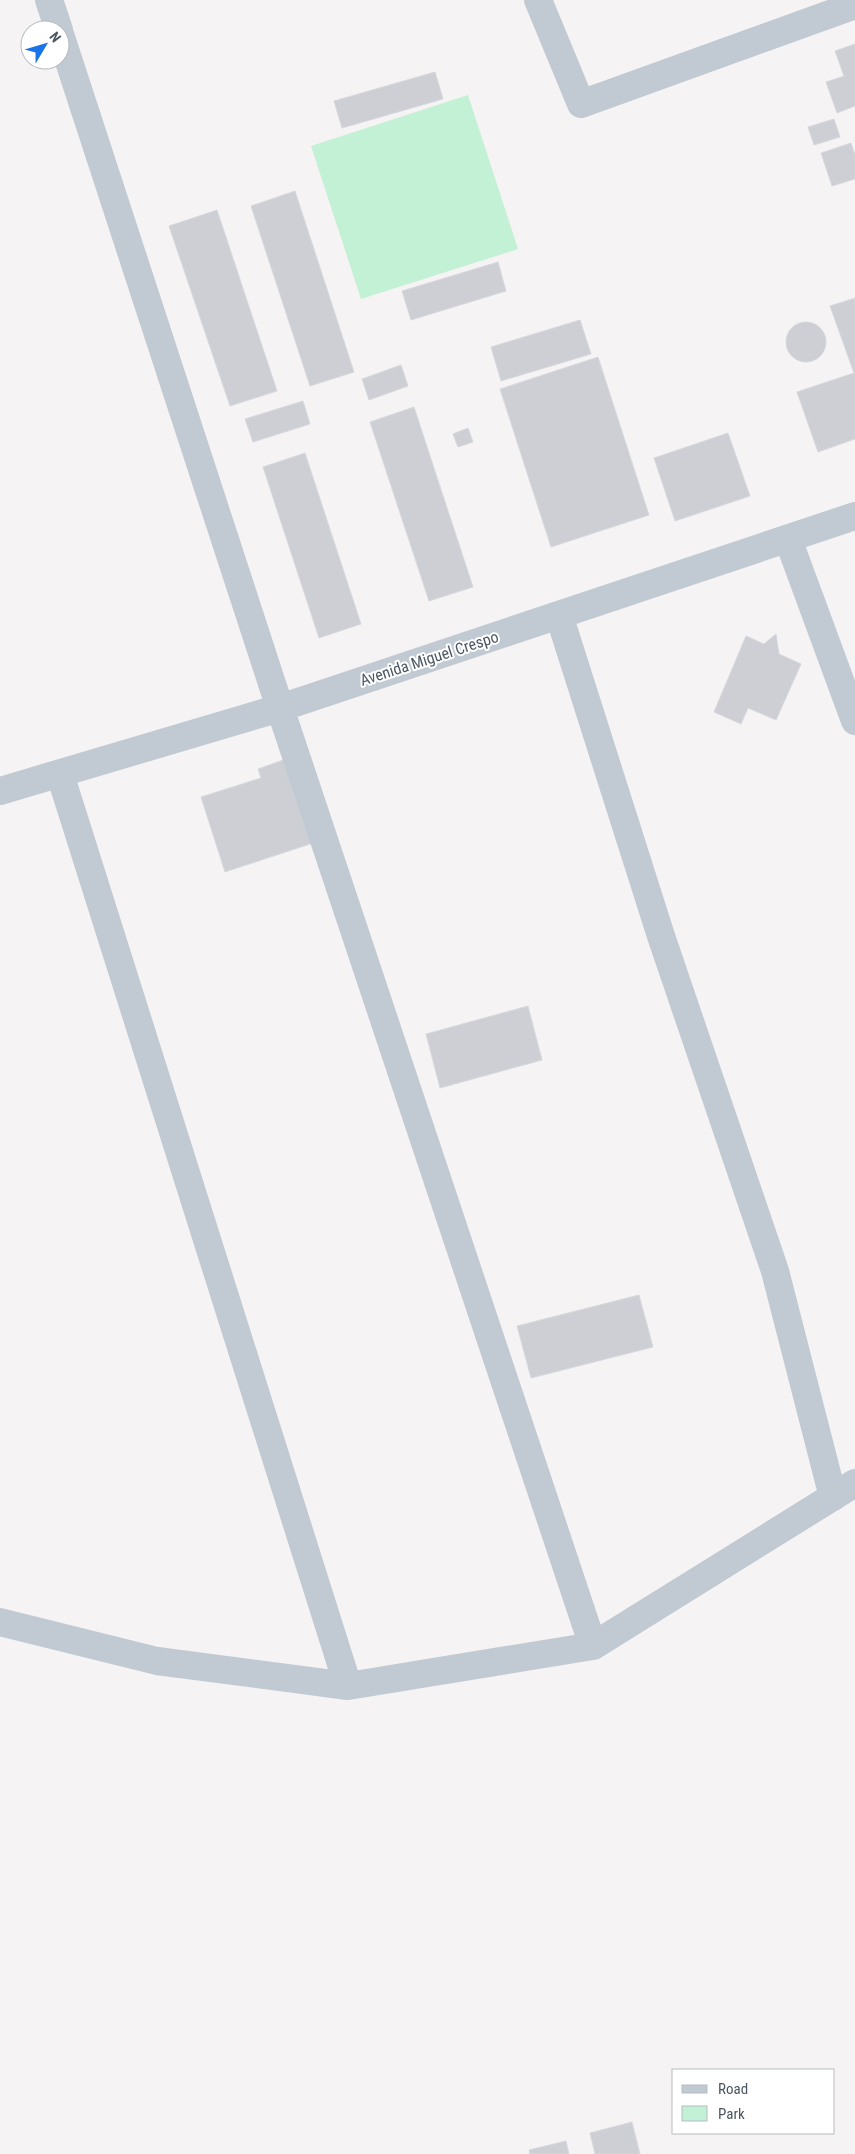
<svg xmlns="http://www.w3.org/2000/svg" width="855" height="2154" font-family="'Roboto Condensed',sans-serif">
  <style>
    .green { fill: #c3f1d5 }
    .building { fill: #cdcfd5; stroke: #d7d9de }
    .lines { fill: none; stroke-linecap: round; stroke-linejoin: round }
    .minor { stroke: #c1cad2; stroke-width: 28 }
    .labels { text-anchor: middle; stroke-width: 4; stroke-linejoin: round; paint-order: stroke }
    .street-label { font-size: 16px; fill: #4a5661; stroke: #fff }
  </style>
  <rect width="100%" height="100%" fill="#f5f3f3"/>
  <path class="green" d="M 468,95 L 518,249 L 361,299 L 311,146 Z"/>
  <path class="building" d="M 855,44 L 855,106 L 837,113 L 826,82 L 844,76 L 835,51 Z
    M 435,72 L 443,99 L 342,128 L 334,101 Z
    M 834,119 L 840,137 L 814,145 L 808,127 Z
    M 851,143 L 855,155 L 855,179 L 832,186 L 821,153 Z
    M 295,191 L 354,372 L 310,386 L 251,206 Z
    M 217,210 L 277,391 L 230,406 L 169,226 Z
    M 498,262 L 506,291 L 411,320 L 402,291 Z
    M 855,298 L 855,439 L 818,452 L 797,392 L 854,373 L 830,306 Z
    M 580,320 L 591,354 L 501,381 L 491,347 Z
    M786 342a20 20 0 1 1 40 0a20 20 0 1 1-40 0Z
    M 598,357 L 649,515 L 551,547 L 500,389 Z
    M 401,365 L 408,386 L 369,400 L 362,379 Z
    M 303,401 L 310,424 L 253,442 L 245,419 Z
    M 414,407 L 473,587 L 429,601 L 370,422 Z
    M 468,428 L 473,442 L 458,447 L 453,434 Z
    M 728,433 L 750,496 L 675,521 L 654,458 Z
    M 305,453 L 361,624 L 319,638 L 263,467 Z
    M 776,634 L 779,654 L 801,664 L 776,720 L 748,708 L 741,724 L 714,712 L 746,636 L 764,644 Z
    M 286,759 L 313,843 L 225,872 L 201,797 L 261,778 L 258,769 Z
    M 528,1006 L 542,1060 L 440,1088 L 426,1034 Z
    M 639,1295 L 653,1347 L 531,1378 L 517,1326 Z
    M 632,2122 L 640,2154 L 595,2154 L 590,2133 Z
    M 566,2141 L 569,2154 L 530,2154 L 529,2150 Z"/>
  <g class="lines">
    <path class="minor" d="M 49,0 L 59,30
      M 538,0 L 581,104 L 855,5
      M 60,34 L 280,708 L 593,1646
      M 788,539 L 855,721
      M 559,615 L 661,936 L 775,1271 L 833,1497
      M 60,774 L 348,1686
      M 0,791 L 280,708 L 855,516
      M 0,1622 L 157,1661 L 348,1686 L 593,1646 L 855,1483"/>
  </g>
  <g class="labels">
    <g class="street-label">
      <text transform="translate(429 658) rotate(-18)" y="6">Avenida Miguel Crespo</text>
    </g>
  </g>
  <rect x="672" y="2069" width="162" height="65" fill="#ffffff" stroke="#b7bbc0"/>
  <rect x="682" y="2085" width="25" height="8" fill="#c1cad2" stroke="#b7bbc0"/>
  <text x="718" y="2094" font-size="15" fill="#4a5661">Road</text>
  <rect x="682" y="2106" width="25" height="15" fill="#c3f1d5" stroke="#b7bbc0"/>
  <text x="718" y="2119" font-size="15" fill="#4a5661">Park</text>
  <g transform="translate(45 45) rotate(52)"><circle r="24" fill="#ffffff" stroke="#b7bbc0"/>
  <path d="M0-4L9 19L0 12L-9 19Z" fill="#1a73e8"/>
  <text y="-8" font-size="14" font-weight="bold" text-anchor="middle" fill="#4a5661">N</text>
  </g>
</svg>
